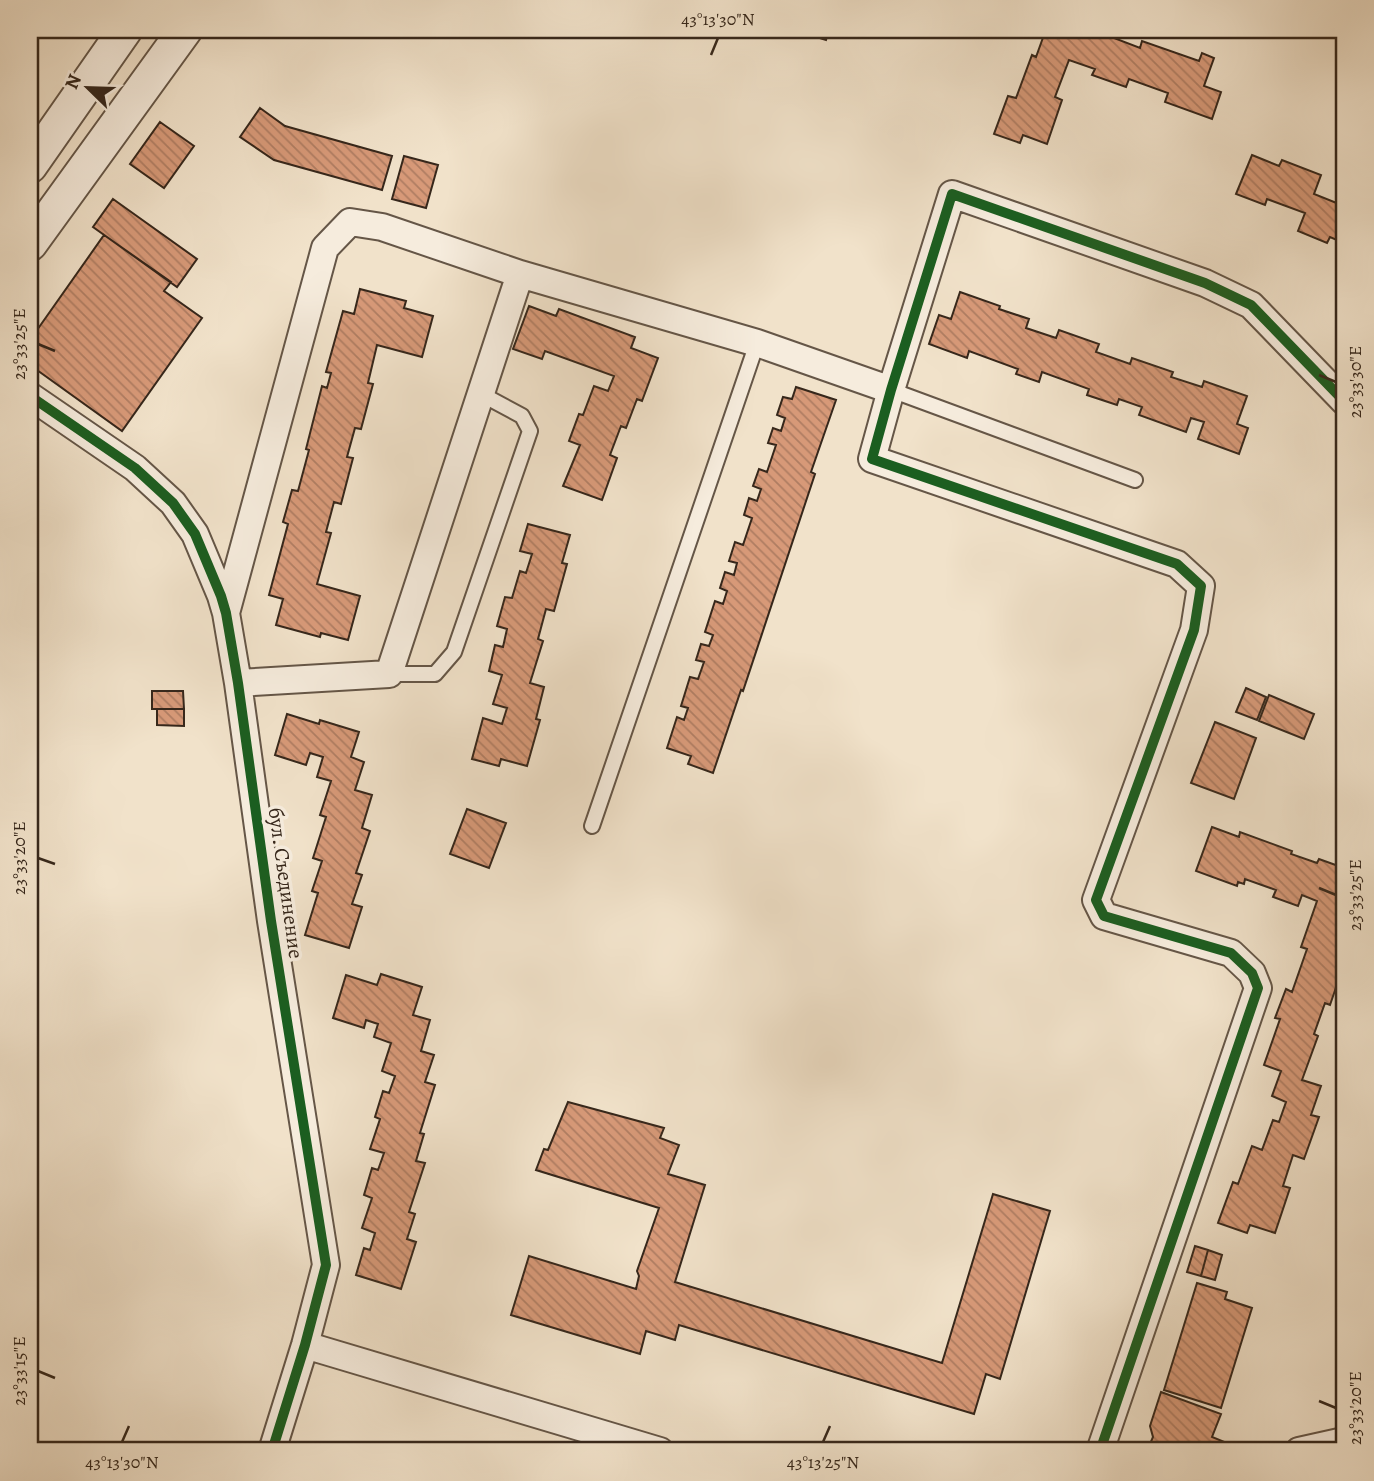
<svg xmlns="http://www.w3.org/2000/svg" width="1374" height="1481" font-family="Alegreya,serif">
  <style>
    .building { fill: url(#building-back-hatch); stroke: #36271b; stroke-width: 2 }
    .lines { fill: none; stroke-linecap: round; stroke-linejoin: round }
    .service-casing { stroke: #655647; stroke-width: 18 }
    .minor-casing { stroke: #655647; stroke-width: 30 }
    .tertiary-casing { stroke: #655647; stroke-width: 37 }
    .service { stroke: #f6ecdd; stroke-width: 14 }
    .minor { stroke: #f6ecdd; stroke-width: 26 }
    .tertiary { stroke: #f6ecdd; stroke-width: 33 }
    .cycleway-casing { stroke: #f6ecdd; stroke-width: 15 }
    .cycleway { stroke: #1b5e20; stroke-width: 10 }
    .ticks { fill: none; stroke: #36271b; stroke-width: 2.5 }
    .labels { text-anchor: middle; stroke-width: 7; stroke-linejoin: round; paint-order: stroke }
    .street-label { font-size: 21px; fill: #36271b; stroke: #f6ecdd }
    .neatline { fill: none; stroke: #36271b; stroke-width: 2.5 }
    .ticks-label { font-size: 18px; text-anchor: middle; fill: #36271b }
  </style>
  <defs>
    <pattern id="building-back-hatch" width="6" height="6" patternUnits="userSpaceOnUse" patternTransform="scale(1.75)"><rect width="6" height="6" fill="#d79978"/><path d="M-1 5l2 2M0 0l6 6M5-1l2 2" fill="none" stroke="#af7d62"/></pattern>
  </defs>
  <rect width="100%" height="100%" fill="#f1e2ca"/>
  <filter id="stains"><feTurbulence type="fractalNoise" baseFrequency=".00286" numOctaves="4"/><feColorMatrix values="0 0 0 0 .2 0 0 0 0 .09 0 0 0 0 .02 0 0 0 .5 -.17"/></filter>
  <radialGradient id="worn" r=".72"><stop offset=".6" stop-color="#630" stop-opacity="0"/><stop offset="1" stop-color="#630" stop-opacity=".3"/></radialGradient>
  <path class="building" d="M 794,30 L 829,30 L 826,40 Z
    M 1062,30 L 1108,30 L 1106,35 L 1140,48 L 1142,41 L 1199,61 L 1202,53 L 1214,58 L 1204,86 L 1221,92 L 1212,119 L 1165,102 L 1168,93 L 1129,79 L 1126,87 L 1092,75 L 1095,69 L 1069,60 L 1055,97 L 1062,100 L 1047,144 L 1023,135 L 1020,143 L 994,134 L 1008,96 L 1016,98 L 1032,55 L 1036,57 L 1045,32 L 1059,38 Z
    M 260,108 L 285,126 L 392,156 L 382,190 L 274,160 L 240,137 Z
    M 160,122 L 194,146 L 164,188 L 130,164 Z
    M 1252,155 L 1279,166 L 1282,160 L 1321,175 L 1314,194 L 1344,206 L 1344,243 L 1330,237 L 1327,243 L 1298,231 L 1305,213 L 1267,199 L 1265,205 L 1236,194 Z
    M 404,156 L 438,165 L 426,208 L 392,199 Z
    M 113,199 L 197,259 L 177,287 L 93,227 Z
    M 104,235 L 171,282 L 164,291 L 202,318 L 122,431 L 30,365 L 30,340 Z
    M 360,289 L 406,301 L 404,308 L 433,316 L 422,357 L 377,345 L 368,383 L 373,384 L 361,429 L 355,428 L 347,457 L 353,458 L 341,504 L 334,502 L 326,532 L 331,533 L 317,584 L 360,596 L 348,640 L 321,633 L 320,637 L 276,625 L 283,599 L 269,595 L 288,524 L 283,522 L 292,490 L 298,491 L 309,450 L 306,449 L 322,386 L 327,388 L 331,373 L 326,372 L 343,311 L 354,314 Z
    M 960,292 L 1000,306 L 999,309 L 1029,319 L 1026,328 L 1056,338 L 1059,330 L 1099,344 L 1096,352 L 1130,364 L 1132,358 L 1173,372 L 1171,377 L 1202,387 L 1204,381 L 1247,396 L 1237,424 L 1248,428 L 1239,454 L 1198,439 L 1204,422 L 1191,418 L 1186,432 L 1139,415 L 1142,407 L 1119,399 L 1117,405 L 1087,395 L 1089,389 L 1042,372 L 1039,382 L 1016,374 L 1018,369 L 969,351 L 967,358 L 929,344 L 939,315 L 951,319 Z
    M 529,306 L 556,316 L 559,309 L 635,337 L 631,348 L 658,358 L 642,401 L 637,399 L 626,428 L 621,426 L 610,455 L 617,458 L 602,500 L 563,486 L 580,445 L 569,441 L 579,414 L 583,415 L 594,386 L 608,391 L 614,376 L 545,351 L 542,359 L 513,349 Z
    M 796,387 L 836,400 L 811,472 L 815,474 L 743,691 L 741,690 L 713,773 L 688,764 L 691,756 L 667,748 L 677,717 L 684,720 L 688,708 L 681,706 L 690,677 L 698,679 L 704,662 L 696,660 L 701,644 L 709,646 L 713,635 L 705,632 L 715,601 L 723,604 L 727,591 L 720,588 L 725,572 L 734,575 L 737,563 L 729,561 L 735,542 L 743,545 L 752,518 L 744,515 L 749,498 L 757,501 L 761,489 L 753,486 L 759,469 L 767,472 L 776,445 L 768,443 L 773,428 L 781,431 L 785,418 L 777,415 L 783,397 L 792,399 Z
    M 528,524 L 570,535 L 562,563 L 567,564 L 554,611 L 546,609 L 538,639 L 543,641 L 530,683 L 544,687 L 536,719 L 540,720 L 527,766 L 501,759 L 499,766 L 472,759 L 483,718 L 502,724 L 507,708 L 493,704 L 502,675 L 489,671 L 495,645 L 503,647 L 507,629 L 497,626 L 505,597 L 512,598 L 520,571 L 526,573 L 532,554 L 520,551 Z
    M 1246,688 L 1266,697 L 1257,720 L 1236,712 Z
    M 152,691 L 183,691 L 184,709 L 152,709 Z
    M 1269,695 L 1314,714 L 1304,739 L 1259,721 Z
    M 157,709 L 184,709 L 184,726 L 157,725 Z
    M 287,714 L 319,724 L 320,720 L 359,732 L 351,757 L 364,762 L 355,790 L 372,795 L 362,828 L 370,831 L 356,873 L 362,875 L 352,904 L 362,907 L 349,948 L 305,935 L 318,893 L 312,891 L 322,861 L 313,858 L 326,817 L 320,815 L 331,781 L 317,777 L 323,757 L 310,753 L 306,765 L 275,755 Z
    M 1215,722 L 1256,738 L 1234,799 L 1191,783 Z
    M 467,809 L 506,823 L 489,868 L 450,854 Z
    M 1212,827 L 1239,837 L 1240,832 L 1292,851 L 1291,854 L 1317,863 L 1319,859 L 1344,868 L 1344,951 L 1340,962 L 1344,964 L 1330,1005 L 1325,1003 L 1314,1034 L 1318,1036 L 1302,1080 L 1321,1086 L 1311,1115 L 1319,1117 L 1304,1159 L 1293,1155 L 1283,1186 L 1290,1188 L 1275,1233 L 1250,1225 L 1247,1233 L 1218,1223 L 1233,1182 L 1238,1184 L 1252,1146 L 1262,1150 L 1273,1120 L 1279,1122 L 1286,1102 L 1272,1096 L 1281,1071 L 1264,1065 L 1280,1019 L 1275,1018 L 1286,989 L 1292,992 L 1307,949 L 1301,947 L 1317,901 L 1302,895 L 1298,906 L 1273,897 L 1276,890 L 1245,879 L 1244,884 L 1238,882 L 1237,886 L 1196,871 Z
    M 381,974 L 422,987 L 413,1015 L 430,1020 L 421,1051 L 434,1055 L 425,1082 L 435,1085 L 420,1133 L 424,1134 L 416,1161 L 425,1163 L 409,1212 L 415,1214 L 407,1239 L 416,1242 L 401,1289 L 356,1275 L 364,1248 L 370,1250 L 375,1233 L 362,1228 L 372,1198 L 364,1195 L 372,1168 L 378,1170 L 384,1153 L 370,1149 L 380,1119 L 375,1117 L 383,1091 L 389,1093 L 395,1076 L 382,1071 L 391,1043 L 374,1037 L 378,1024 L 366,1020 L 364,1028 L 333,1018 L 346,975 L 377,985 Z
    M 568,1102 L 664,1128 L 660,1138 L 679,1145 L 668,1174 L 705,1185 L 675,1282 L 942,1363 L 993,1194 L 1050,1211 L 1000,1379 L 986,1374 L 974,1414 L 679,1325 L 675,1340 L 646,1331 L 640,1354 L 511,1315 L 529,1256 L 636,1289 L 639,1276 L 637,1271 L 659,1208 L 536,1170 L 544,1149 L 548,1150 Z
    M 1195,1246 L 1208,1250 L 1201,1276 L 1187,1272 Z
    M 1208,1250 L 1222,1255 L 1215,1280 L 1201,1276 Z
    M 1197,1283 L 1227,1292 L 1225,1299 L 1252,1308 L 1221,1408 L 1164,1390 Z
    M 1161,1392 L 1221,1414 L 1212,1437 L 1227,1443 L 1209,1448 L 1208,1451 L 1147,1451 L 1153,1437 L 1150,1426 Z"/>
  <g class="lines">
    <g class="service-casing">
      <path id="service" d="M 891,390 L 1135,480
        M 389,674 L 435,674 L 454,652 L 530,431 L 522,416 L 481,394
        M 592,826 L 757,343"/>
    </g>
    <g class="minor-casing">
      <path id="minor" d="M 30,396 L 135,468 L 173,503 L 195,534 L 221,596 L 226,613 L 238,683 L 271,921 L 326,1265 L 305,1345 L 272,1451
        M 226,613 L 325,248 L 350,222 L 382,227 L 520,274
        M 238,683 L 389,674 L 520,274 L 757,343 L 891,390
        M 305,1345 L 660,1451
        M 1100,1451 L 1258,988 L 1252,973 L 1231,953 L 1104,916 L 1096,900 L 1194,630 L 1201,586 L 1177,564 L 872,459 L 891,390 L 952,194 L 1205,283 L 1251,305 L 1344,401
        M 1299,1451 L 1344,1441"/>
    </g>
    <g class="tertiary-casing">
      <path id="tertiary" d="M 30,166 L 125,30
        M 30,244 L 185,30"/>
    </g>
    <use href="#service" class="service"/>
    <use href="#minor" class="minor"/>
    <use href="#tertiary" class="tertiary"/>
    <g class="cycleway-casing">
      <path id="cycleway" d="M 30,396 L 135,468 L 173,503 L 195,534 L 221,596 L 226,613 L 238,683 L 271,921 L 326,1265 L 305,1345 L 272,1451
        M 1100,1451 L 1258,988 L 1252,973 L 1231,953 L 1104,916 L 1096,900 L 1194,630 L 1201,586 L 1177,564 L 872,459 L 891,390 L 952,194 L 1205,283 L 1251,305 L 1344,401"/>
    </g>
    <use href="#cycleway" class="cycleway"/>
  </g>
  <path class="ticks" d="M 711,55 L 718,38M 38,344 L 55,351M 1319,375 L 1336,382M 38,858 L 55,864M 1319,888 L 1336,895M 38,1371 L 55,1378M 1319,1401 L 1336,1408M 122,1442 L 129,1426M 823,1442 L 830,1426"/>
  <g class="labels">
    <g class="street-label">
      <text transform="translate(286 883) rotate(82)" y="7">бул. Съединение</text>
    </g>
  </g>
  <rect width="1374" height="1481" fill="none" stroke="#f1e2ca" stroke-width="77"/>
  <g transform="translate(88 88) rotate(293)" stroke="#f6ecdd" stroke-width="5" paint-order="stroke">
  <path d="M0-5L12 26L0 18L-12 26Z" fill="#36271b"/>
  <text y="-10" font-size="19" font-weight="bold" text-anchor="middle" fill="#36271b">N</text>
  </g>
  <rect x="38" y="38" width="1298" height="1404" class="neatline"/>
  <g class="ticks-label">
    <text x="718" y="25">43°13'30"N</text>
    <text transform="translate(19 344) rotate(-90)" y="6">23°33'25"E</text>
    <text transform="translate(1355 382) rotate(-90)" y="6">23°33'30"E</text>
    <text transform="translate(19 858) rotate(-90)" y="6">23°33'20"E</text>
    <text transform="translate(1355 895) rotate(-90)" y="6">23°33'25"E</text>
    <text transform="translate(19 1371) rotate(-90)" y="6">23°33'15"E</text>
    <text transform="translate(1355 1408) rotate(-90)" y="6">23°33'20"E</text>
    <text x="122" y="1468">43°13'30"N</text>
    <text x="823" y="1468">43°13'25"N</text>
  </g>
  <rect width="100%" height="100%" filter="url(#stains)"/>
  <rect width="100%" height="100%" fill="url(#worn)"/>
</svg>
